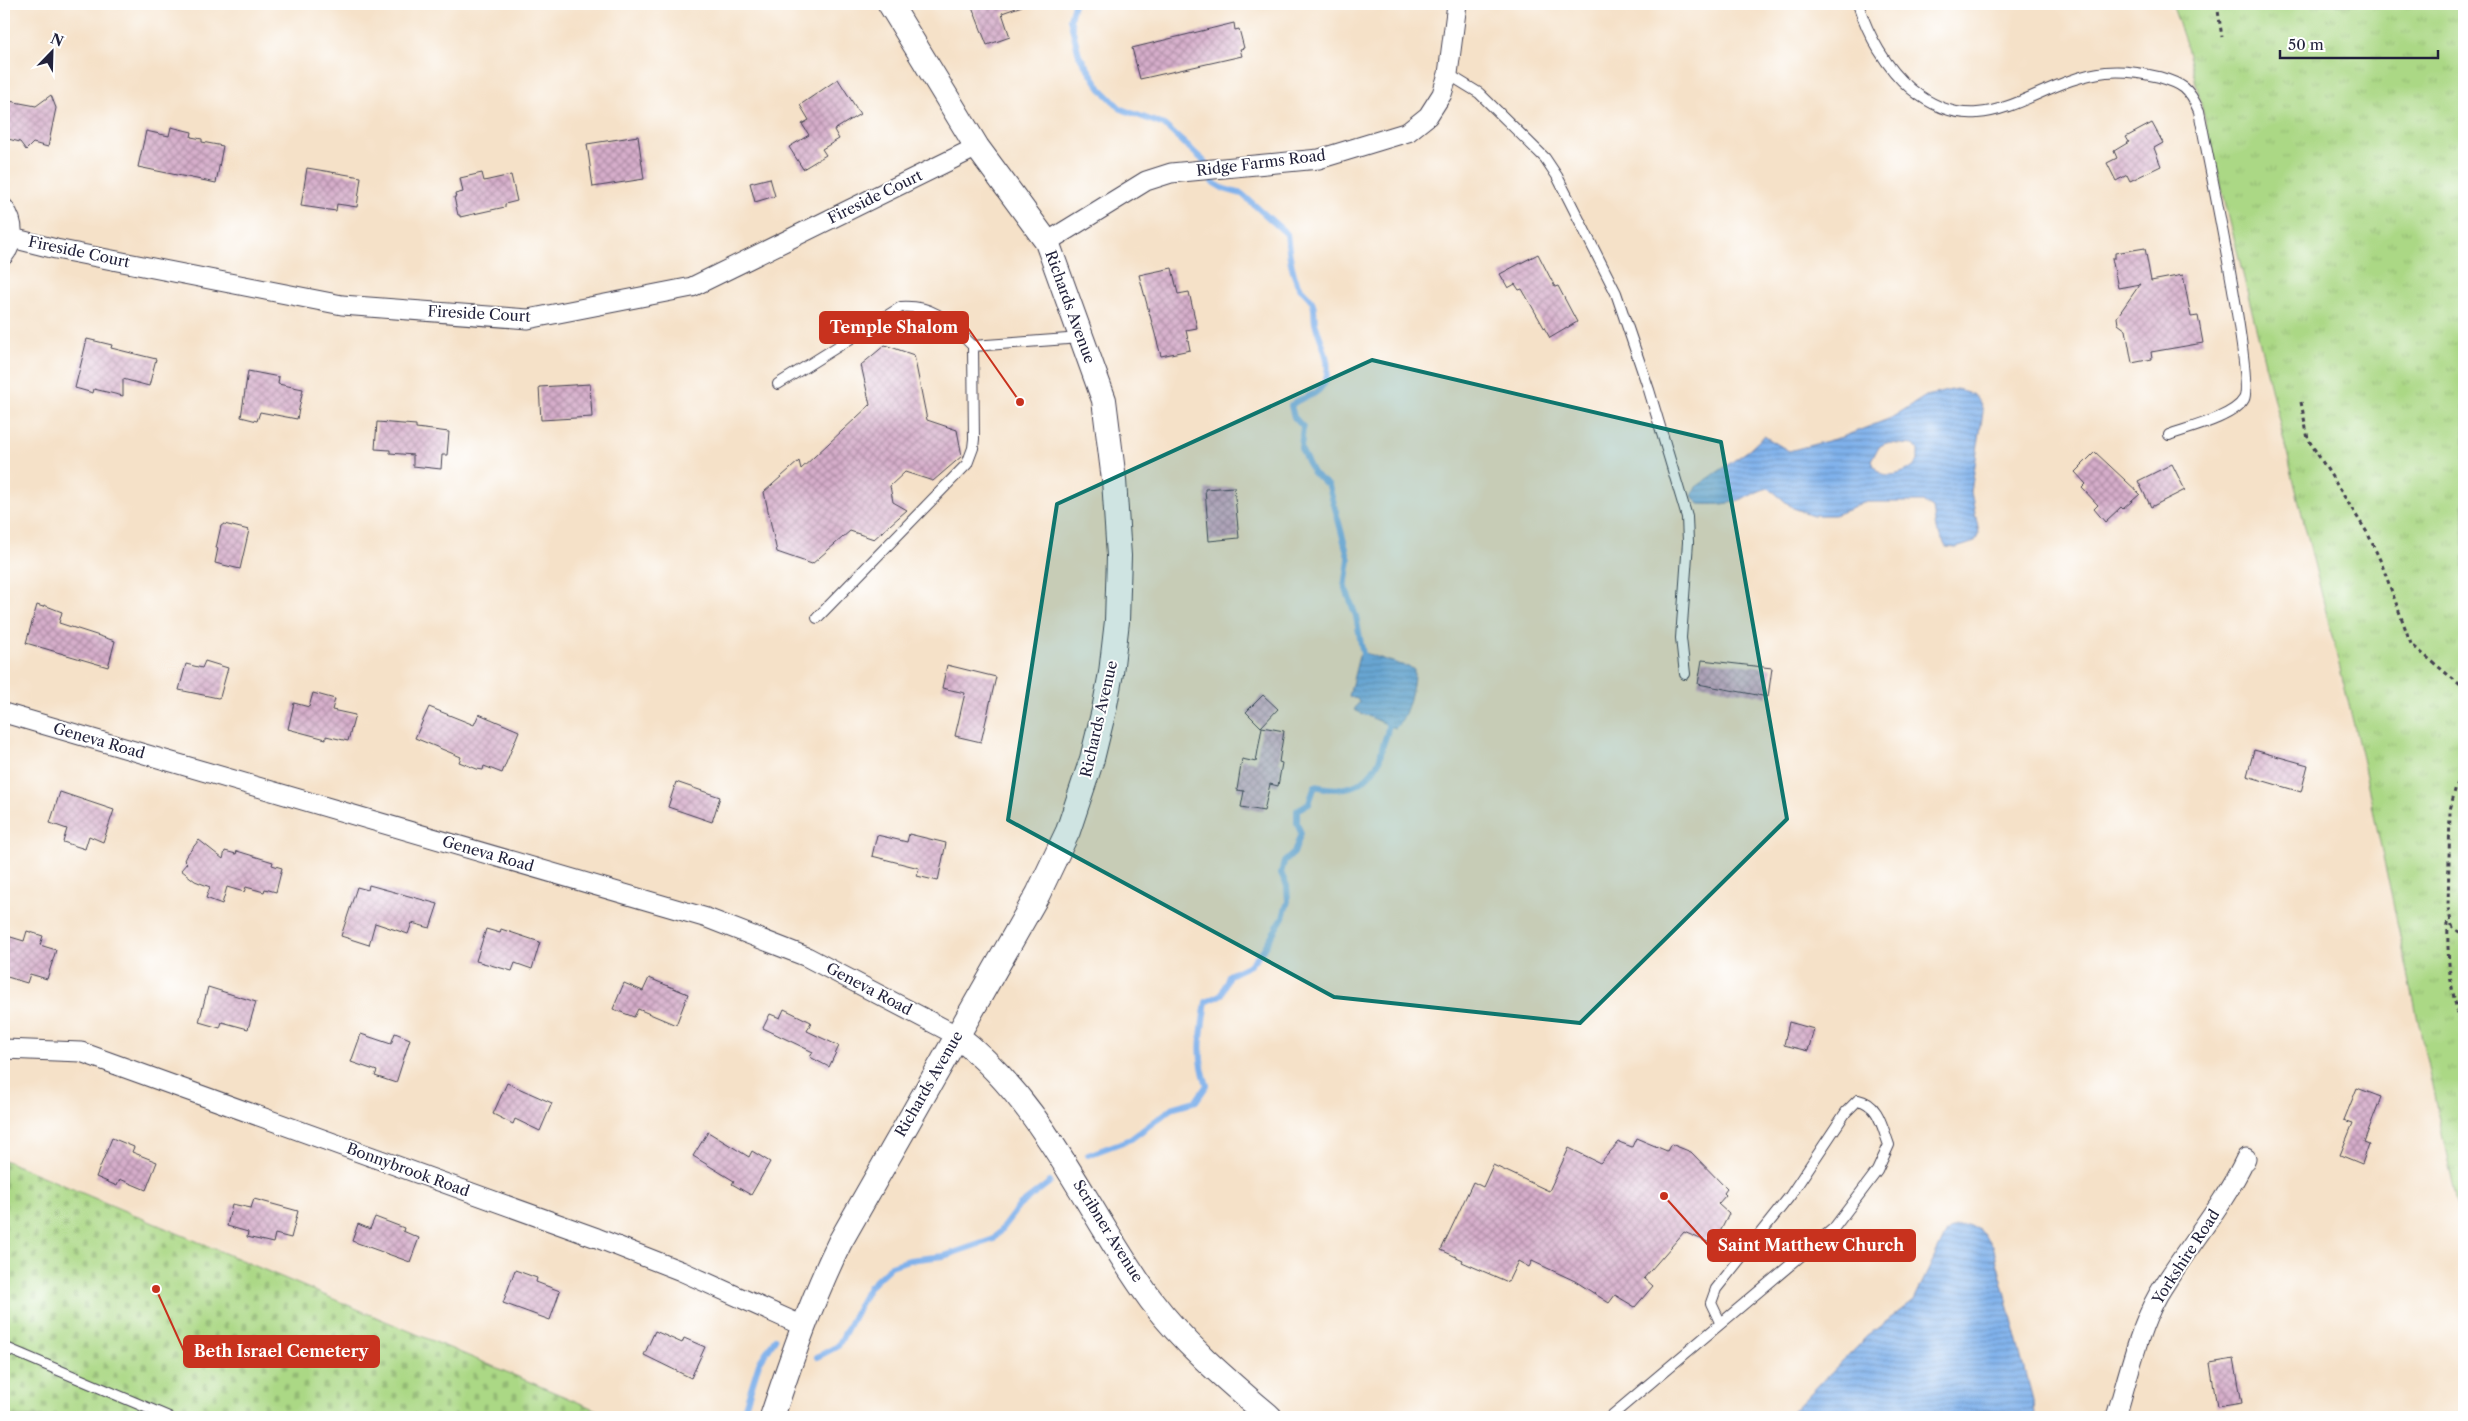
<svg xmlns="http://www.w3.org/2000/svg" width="2468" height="1421" font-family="'Libre Caslon Text',serif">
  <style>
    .grass { fill: url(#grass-tufts); stroke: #667d60 }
    .cemetery { fill: url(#cemetery-stones); stroke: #667d60 }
    .water { fill: url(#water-rules); stroke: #506a93; fill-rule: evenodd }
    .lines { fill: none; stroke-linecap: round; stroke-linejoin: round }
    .stream { stroke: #7fb1eb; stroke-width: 6 }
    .building { fill: url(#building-cross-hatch) }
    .service-casing { stroke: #423f50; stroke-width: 12 }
    .minor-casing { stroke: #423f50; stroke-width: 21 }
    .tertiary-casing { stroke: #423f50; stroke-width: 26 }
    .path { stroke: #423f50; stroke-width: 3; stroke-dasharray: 4 4; stroke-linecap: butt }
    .service { stroke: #fff; stroke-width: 10 }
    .minor { stroke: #fff; stroke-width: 19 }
    .tertiary { stroke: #fff; stroke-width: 24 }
    .marked { fill: #0f766e; fill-opacity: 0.2; stroke: #0f766e; stroke-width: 4; stroke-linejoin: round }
    .labels { text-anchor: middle; stroke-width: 4; stroke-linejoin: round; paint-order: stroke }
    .street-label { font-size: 15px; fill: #22223b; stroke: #fff }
    .leader { fill: none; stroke: #c8321e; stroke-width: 2 }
    .callout-dot { fill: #c8321e; stroke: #fff; stroke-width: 2 }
    .callout { fill: #c8321e; stroke: #c8321e; stroke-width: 2 }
    .callout-label { font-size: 16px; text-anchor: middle; font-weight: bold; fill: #fff }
  </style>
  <defs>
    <pattern id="grass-tufts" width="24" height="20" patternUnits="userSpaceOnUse" patternTransform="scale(1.25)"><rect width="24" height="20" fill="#abd885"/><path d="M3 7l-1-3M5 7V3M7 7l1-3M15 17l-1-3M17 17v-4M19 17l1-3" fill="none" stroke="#93b974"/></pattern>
    <pattern id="cemetery-stones" width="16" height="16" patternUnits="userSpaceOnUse" patternTransform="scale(1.25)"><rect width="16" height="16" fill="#abd885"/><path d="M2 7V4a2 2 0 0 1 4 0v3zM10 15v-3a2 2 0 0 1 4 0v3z" fill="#93b974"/></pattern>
    <pattern id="water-rules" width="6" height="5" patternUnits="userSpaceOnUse" patternTransform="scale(1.25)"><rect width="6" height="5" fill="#7fb1eb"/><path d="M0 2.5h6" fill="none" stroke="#6890c0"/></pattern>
    <pattern id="building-cross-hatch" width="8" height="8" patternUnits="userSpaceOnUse" patternTransform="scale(1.25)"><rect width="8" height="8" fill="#d6adca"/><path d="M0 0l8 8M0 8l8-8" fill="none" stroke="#ad8ca5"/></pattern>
  </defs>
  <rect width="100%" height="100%" fill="#fff"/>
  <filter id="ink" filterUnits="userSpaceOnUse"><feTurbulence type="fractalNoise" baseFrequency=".02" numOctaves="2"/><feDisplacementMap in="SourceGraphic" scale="10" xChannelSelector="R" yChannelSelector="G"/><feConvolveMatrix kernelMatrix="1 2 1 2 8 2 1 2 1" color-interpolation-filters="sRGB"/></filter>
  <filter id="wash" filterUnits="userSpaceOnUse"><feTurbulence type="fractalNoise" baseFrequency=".0096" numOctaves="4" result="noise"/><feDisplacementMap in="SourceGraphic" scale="20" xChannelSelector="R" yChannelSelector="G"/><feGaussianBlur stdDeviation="1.12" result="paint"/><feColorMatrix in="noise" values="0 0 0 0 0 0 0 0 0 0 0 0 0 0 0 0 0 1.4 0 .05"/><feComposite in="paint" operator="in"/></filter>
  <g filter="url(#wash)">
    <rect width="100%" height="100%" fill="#f5e1c8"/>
    <path class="grass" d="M 2172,4 L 2464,4 L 2464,1236 L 2362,758 L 2187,47 Z"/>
    <path class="cemetery" d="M 4,1160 L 613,1417 L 4,1417 Z"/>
    <path class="water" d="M 1956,389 C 1971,392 1980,396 1983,412 L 1971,492 L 1979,533 L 1975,542 L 1956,548 L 1946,547 L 1936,529 L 1933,508 L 1923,502 L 1862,502 L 1853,508 L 1834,515 L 1813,515 L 1793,508 L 1769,488 C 1758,490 1750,497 1739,500 C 1726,505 1713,505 1699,504 L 1692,496 L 1696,487 L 1749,450 L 1764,436 L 1789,451 L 1842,437 L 1891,418 L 1926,396 ZM 1886,443 L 1914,445 L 1918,450 L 1918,461 C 1907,476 1874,484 1872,458 L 1880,446 Z
      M 1365,653 L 1414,669 C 1415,683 1407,720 1395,728 L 1354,710 L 1359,702 L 1357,699 L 1349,696 L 1359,656 Z
      M 1967,1225 C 1980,1229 1986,1234 1993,1246 L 2033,1400 L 2034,1417 L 1787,1417 L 1866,1337 L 1914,1300 L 1946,1233 L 1955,1226 Z"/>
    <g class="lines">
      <path class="stream" d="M 1074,4 L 1070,19 L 1079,55 L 1101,89 L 1121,109 L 1164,125 L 1205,162
        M 1212,182 L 1224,189 L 1242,194 L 1287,234 C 1289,250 1290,267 1297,283 C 1300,291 1311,296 1313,304 C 1315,310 1314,317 1315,323 C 1321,342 1337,371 1320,389 C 1312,399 1299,396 1291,406 L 1294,417 L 1303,427 L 1301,449 L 1313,473 L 1329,486 L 1349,560 L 1345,587 L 1356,616 L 1364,660
        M 1088,1155 L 1131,1139 L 1174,1107 L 1196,1101 L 1207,1085 C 1196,1055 1201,1034 1206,1002 L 1222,994 L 1229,975 L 1250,965 L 1263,950 L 1283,917 L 1288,901 L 1287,886 L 1281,873 L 1284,862 L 1294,853 L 1301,833 L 1297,823 L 1297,810 L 1309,803 L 1315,786 C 1341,792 1363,790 1378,763 C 1381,758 1381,750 1383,745 C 1386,736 1390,728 1387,719
        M 817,1357 L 838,1346 L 869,1287 L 891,1266 L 909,1260 L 944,1256 L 994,1239 L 1019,1206 L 1050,1182
        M 742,1417 L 759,1363 L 775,1339"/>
    </g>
    <g id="blocks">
      <path class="building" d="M 971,4 L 1022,4 L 1022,6 L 1002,13 L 1010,37 L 987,45 Z
        M 1234,23 L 1235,30 L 1239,29 L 1244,48 L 1240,49 L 1242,56 L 1140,79 L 1132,48 Z
        M 838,79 L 860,114 L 834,130 L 839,139 L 822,149 L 826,155 L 803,169 L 789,147 L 809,135 L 802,124 L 809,120 L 800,105 Z
        M 51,95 L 56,108 L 48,147 L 33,143 L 26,150 L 20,142 L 4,138 L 4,100 L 36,106 Z
        M 2152,123 L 2163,143 L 2154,148 L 2161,166 L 2130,181 L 2127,175 L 2116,181 L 2107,163 L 2117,158 L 2114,151 L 2129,142 L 2126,137 Z
        M 171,127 L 192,132 L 191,137 L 202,139 L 202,142 L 223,146 L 216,183 L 138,167 L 146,131 L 169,136 Z
        M 638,136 L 644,179 L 593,187 L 587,144 Z
        M 307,168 L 361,177 L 357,207 L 337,204 L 336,211 L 301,206 Z
        M 482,173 L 484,181 L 511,175 L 517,201 L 505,204 L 505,207 L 460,217 L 460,215 L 458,215 L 454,197 L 456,197 L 455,194 L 463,192 L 460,178 Z
        M 770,178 L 775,196 L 755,202 L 750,183 Z
        M 2145,248 L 2151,281 L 2183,275 L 2191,317 L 2198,316 L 2203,343 L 2151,352 L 2152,359 L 2132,363 L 2126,330 L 2118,324 L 2117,317 L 2140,284 L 2118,288 L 2112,258 L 2115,258 L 2115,253 Z
        M 1538,254 L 1555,287 L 1558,286 L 1577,322 L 1550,338 L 1522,289 L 1519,290 L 1515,284 L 1508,288 L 1500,274 Z
        M 1172,268 L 1178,294 L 1189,292 L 1197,328 L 1186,330 L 1190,350 L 1161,356 L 1139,275 Z
        M 87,339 L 112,345 L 111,348 L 156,359 L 149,386 L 123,379 L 123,396 L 94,389 L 93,393 L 75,388 Z
        M 885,345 L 914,355 L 927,420 L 957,430 L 962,456 L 933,481 L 905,472 L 890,486 L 893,502 L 907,510 L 874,539 L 850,531 L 812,564 L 777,552 L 764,492 L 799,461 L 801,469 L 870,405 L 861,365 Z
        M 248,371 L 279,377 L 278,384 L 303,389 L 297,419 L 260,412 L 257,421 L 241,417 Z
        M 590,384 L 592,417 L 541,420 L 539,387 Z
        M 377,422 L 416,425 L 416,428 L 449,432 L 447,455 L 442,455 L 441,469 L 413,466 L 413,455 L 390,453 L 390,450 L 375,449 Z
        M 2095,452 L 2140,494 L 2123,509 L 2121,507 L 2105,522 L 2094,509 L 2098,505 L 2082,488 L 2086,484 L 2075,472 Z
        M 2172,464 L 2185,490 L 2151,507 L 2138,481 Z
        M 1234,487 L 1239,538 L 1209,541 L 1205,489 Z
        M 224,524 L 249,530 L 240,569 L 215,563 L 218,548 L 216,548 L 221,526 Z
        M 37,605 L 43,607 L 44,605 L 62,612 L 59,623 L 115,641 L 108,667 L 26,643 Z
        M 1702,660 L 1772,668 L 1768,697 L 1698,684 Z
        M 205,661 L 228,668 L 220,697 L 218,698 L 179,690 L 186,664 L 202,668 Z
        M 947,665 L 996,677 L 981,742 L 955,736 L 965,693 L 942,688 Z
        M 313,693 L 335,699 L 332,710 L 355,715 L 348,741 L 326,736 L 326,739 L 288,729 L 294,703 L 309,707 Z
        M 1263,695 L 1278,709 L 1261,727 L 1246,712 Z
        M 429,707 L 474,725 L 479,714 L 519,731 L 502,773 L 484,766 L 483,770 L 477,769 L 459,762 L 461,757 L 415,738 Z
        M 1262,727 L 1284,731 L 1279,762 L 1282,763 L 1278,786 L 1270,784 L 1264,811 L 1241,807 L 1244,791 L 1237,790 L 1242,759 L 1256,762 Z
        M 2254,750 L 2308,765 L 2301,792 L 2247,776 Z
        M 676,782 L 720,797 L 712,822 L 668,807 Z
        M 60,792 L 114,810 L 103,842 L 89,836 L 85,849 L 63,842 L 67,829 L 50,823 Z
        M 909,834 L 946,843 L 938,881 L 917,876 L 919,868 L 872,856 L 877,835 L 907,842 Z
        M 199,840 L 223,859 L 225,851 L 236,854 L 237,851 L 273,862 L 272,865 L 282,868 L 276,892 L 265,889 L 264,892 L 246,887 L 244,892 L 227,887 L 222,904 L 206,898 L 210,887 L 195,881 L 181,870 L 187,863 L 184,860 L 186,856 Z
        M 369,885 L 438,904 L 430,928 L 412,923 L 408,934 L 375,923 L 369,945 L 341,936 L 357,887 L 368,890 Z
        M 486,929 L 500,933 L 501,929 L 540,942 L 532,969 L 515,963 L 512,971 L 476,961 Z
        M 27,931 L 43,936 L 40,945 L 56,950 L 47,979 L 30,974 L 27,983 L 4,976 L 4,935 L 24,941 Z
        M 649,978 L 688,994 L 676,1025 L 638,1009 L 634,1017 L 613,1009 L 624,983 L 643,991 Z
        M 208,987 L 256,1002 L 248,1029 L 222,1022 L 220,1028 L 199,1022 Z
        M 784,1009 L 811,1022 L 807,1031 L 839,1046 L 829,1067 L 810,1057 L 813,1052 L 763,1028 L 770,1014 L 780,1018 Z
        M 1789,1022 L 1814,1029 L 1808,1051 L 1784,1045 Z
        M 395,1033 L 410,1039 L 396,1083 L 375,1076 L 377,1071 L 351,1062 L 361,1034 L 391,1044 Z
        M 507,1083 L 552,1103 L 540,1131 L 515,1119 L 513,1124 L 493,1114 Z
        M 2357,1088 L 2381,1097 L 2364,1142 L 2369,1144 L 2362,1164 L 2340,1155 L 2353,1123 L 2344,1120 Z
        M 708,1132 L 749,1157 L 752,1151 L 770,1162 L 751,1195 L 732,1184 L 734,1181 L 693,1156 Z
        M 112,1138 L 134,1147 L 132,1152 L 157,1162 L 146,1190 L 120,1179 L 117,1186 L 96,1177 Z
        M 1636,1138 L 1667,1151 L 1671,1144 L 1691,1152 L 1727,1189 L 1724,1193 L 1726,1195 L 1718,1204 L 1729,1214 L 1721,1230 L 1710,1243 L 1684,1232 L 1644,1278 L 1653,1286 L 1635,1307 L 1615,1295 L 1609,1303 L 1575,1281 L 1532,1261 L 1529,1267 L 1518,1261 L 1508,1282 L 1462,1262 L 1463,1260 L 1441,1250 L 1473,1182 L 1483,1187 L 1493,1165 L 1549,1191 L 1569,1148 L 1600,1163 L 1619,1142 L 1632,1147 Z
        M 254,1199 L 298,1211 L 291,1238 L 275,1234 L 273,1243 L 247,1237 L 248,1232 L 227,1226 L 232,1204 L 251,1208 Z
        M 375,1217 L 404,1228 L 403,1231 L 419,1238 L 410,1262 L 352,1241 L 358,1224 L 370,1229 Z
        M 515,1270 L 537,1278 L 536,1282 L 560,1291 L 550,1320 L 503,1303 Z
        M 655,1331 L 682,1343 L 684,1338 L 705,1347 L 691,1378 L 644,1355 Z
        M 2234,1359 L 2242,1403 L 2217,1407 L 2210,1363 Z"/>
    </g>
  </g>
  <g filter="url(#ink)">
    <use href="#blocks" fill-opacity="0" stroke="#423f50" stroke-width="1"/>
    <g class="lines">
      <g class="service-casing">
        <path id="service" d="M 1858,4 C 1868,35 1886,68 1911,89 C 1984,149 2033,80 2106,72 C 2124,70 2142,73 2159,77 C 2183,84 2189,88 2199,111 C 2206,149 2255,380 2244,399 C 2234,417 2188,428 2169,435
          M 1448,74 L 1479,93 L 1545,158 L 1557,176 L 1616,293 L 1649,390 L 1687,517 L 1688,542 L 1681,638 L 1685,674
          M 778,384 L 901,307 C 937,305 949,323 973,346
          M 817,618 L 967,464 L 973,448 L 974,439 L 973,346 L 1081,338
          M 4,1347 L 169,1417
          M 1610,1417 L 1834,1228 L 1877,1171 L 1889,1145 C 1882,1127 1879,1104 1858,1100 L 1846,1112 L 1790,1196 L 1716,1289 L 1711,1303 L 1720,1322"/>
      </g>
      <g class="minor-casing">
        <path id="minor" d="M 4,208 C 15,223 15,241 4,255
          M 12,238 L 56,249 L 342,305 L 528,319 L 692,287 L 977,147
          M 1047,242 L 1146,181 L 1171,173 L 1319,159 L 1408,132 L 1428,116 L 1442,94 L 1448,74 L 1457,4
          M 4,713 L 707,918 L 807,957 L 956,1035
          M 4,1049 L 81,1052 L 597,1238 L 681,1271 L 803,1326
          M 2116,1417 C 2127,1380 2139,1328 2158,1295 C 2186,1248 2223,1207 2246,1158"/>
      </g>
      <g class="tertiary-casing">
        <path id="tertiary" d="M 956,1035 C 1046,1104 1086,1212 1151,1300 C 1185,1345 1228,1381 1270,1417
          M 772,1417 C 792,1357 812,1299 840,1242 L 1038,894 L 1068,831 L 1092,759 L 1104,710 L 1111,673 L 1117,621 L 1119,556 L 1114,480 L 1104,400 L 1047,242 L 977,147 L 890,4"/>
      </g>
      <path class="path" d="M 2217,4 L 2222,37
        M 2301,402 L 2308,439 L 2368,534 L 2381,562 L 2411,644 L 2464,688
        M 2464,776 L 2456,786 L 2450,810 L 2448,908 L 2452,926 L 2464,936
        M 2448,922 C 2447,958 2450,996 2464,1030"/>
      <use href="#service" class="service"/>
      <use href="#minor" class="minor"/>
      <use href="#tertiary" class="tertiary"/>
    </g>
  </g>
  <path class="marked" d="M 1372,360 L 1721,442 L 1787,819 L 1580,1023 L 1334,997 L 1008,820 L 1057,504 Z"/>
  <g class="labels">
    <g class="street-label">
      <text transform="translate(1261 163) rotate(-7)" y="5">Ridge Farms Road</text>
      <text transform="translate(875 197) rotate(-26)" y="5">Fireside Court</text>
      <text transform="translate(79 252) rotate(12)" y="5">Fireside Court</text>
      <text transform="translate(1070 307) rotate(70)" y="5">Richards Avenue</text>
      <text transform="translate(479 314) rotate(3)" y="5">Fireside Court</text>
      <text transform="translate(1099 719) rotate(-77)" y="5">Richards Avenue</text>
      <text transform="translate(99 741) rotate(16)" y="5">Geneva Road</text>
      <text transform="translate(488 854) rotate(16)" y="5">Geneva Road</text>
      <text transform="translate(869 989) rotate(28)" y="5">Geneva Road</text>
      <text transform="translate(929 1084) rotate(-60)" y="5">Richards Avenue</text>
      <text transform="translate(408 1170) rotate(20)" y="5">Bonnybrook Road</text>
      <text transform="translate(1108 1231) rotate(58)" y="5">Scribner Avenue</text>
      <text transform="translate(2186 1257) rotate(-57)" y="5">Yorkshire Road</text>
    </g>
  </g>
  <path class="leader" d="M1020 402L968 328M1664 1196L1708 1245M156 1289L184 1351"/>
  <g class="callout-dot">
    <circle cx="1020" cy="402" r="5"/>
    <circle cx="1664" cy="1196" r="5"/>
    <circle cx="156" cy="1289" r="5"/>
  </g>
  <g class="callout">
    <rect x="820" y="312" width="148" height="31" rx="5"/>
    <rect x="1708" y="1230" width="207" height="31" rx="5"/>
    <rect x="184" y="1336" width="195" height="31" rx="5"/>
  </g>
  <g class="callout-label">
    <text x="894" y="333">Temple Shalom</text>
    <text x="1811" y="1251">Saint Matthew Church</text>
    <text x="281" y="1357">Beth Israel Cemetery</text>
  </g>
  <rect width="2468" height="1421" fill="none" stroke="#fff" stroke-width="20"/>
  <g transform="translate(52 52) rotate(23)" stroke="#ffffff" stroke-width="4" paint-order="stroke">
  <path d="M0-4L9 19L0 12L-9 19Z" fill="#22223b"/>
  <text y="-8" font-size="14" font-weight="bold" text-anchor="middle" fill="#22223b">N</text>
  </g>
  <path d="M2280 50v8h158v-8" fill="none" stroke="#22223b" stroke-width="2.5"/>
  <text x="2288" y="50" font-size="15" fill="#22223b" stroke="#ffffff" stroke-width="4" paint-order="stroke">50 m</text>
</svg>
